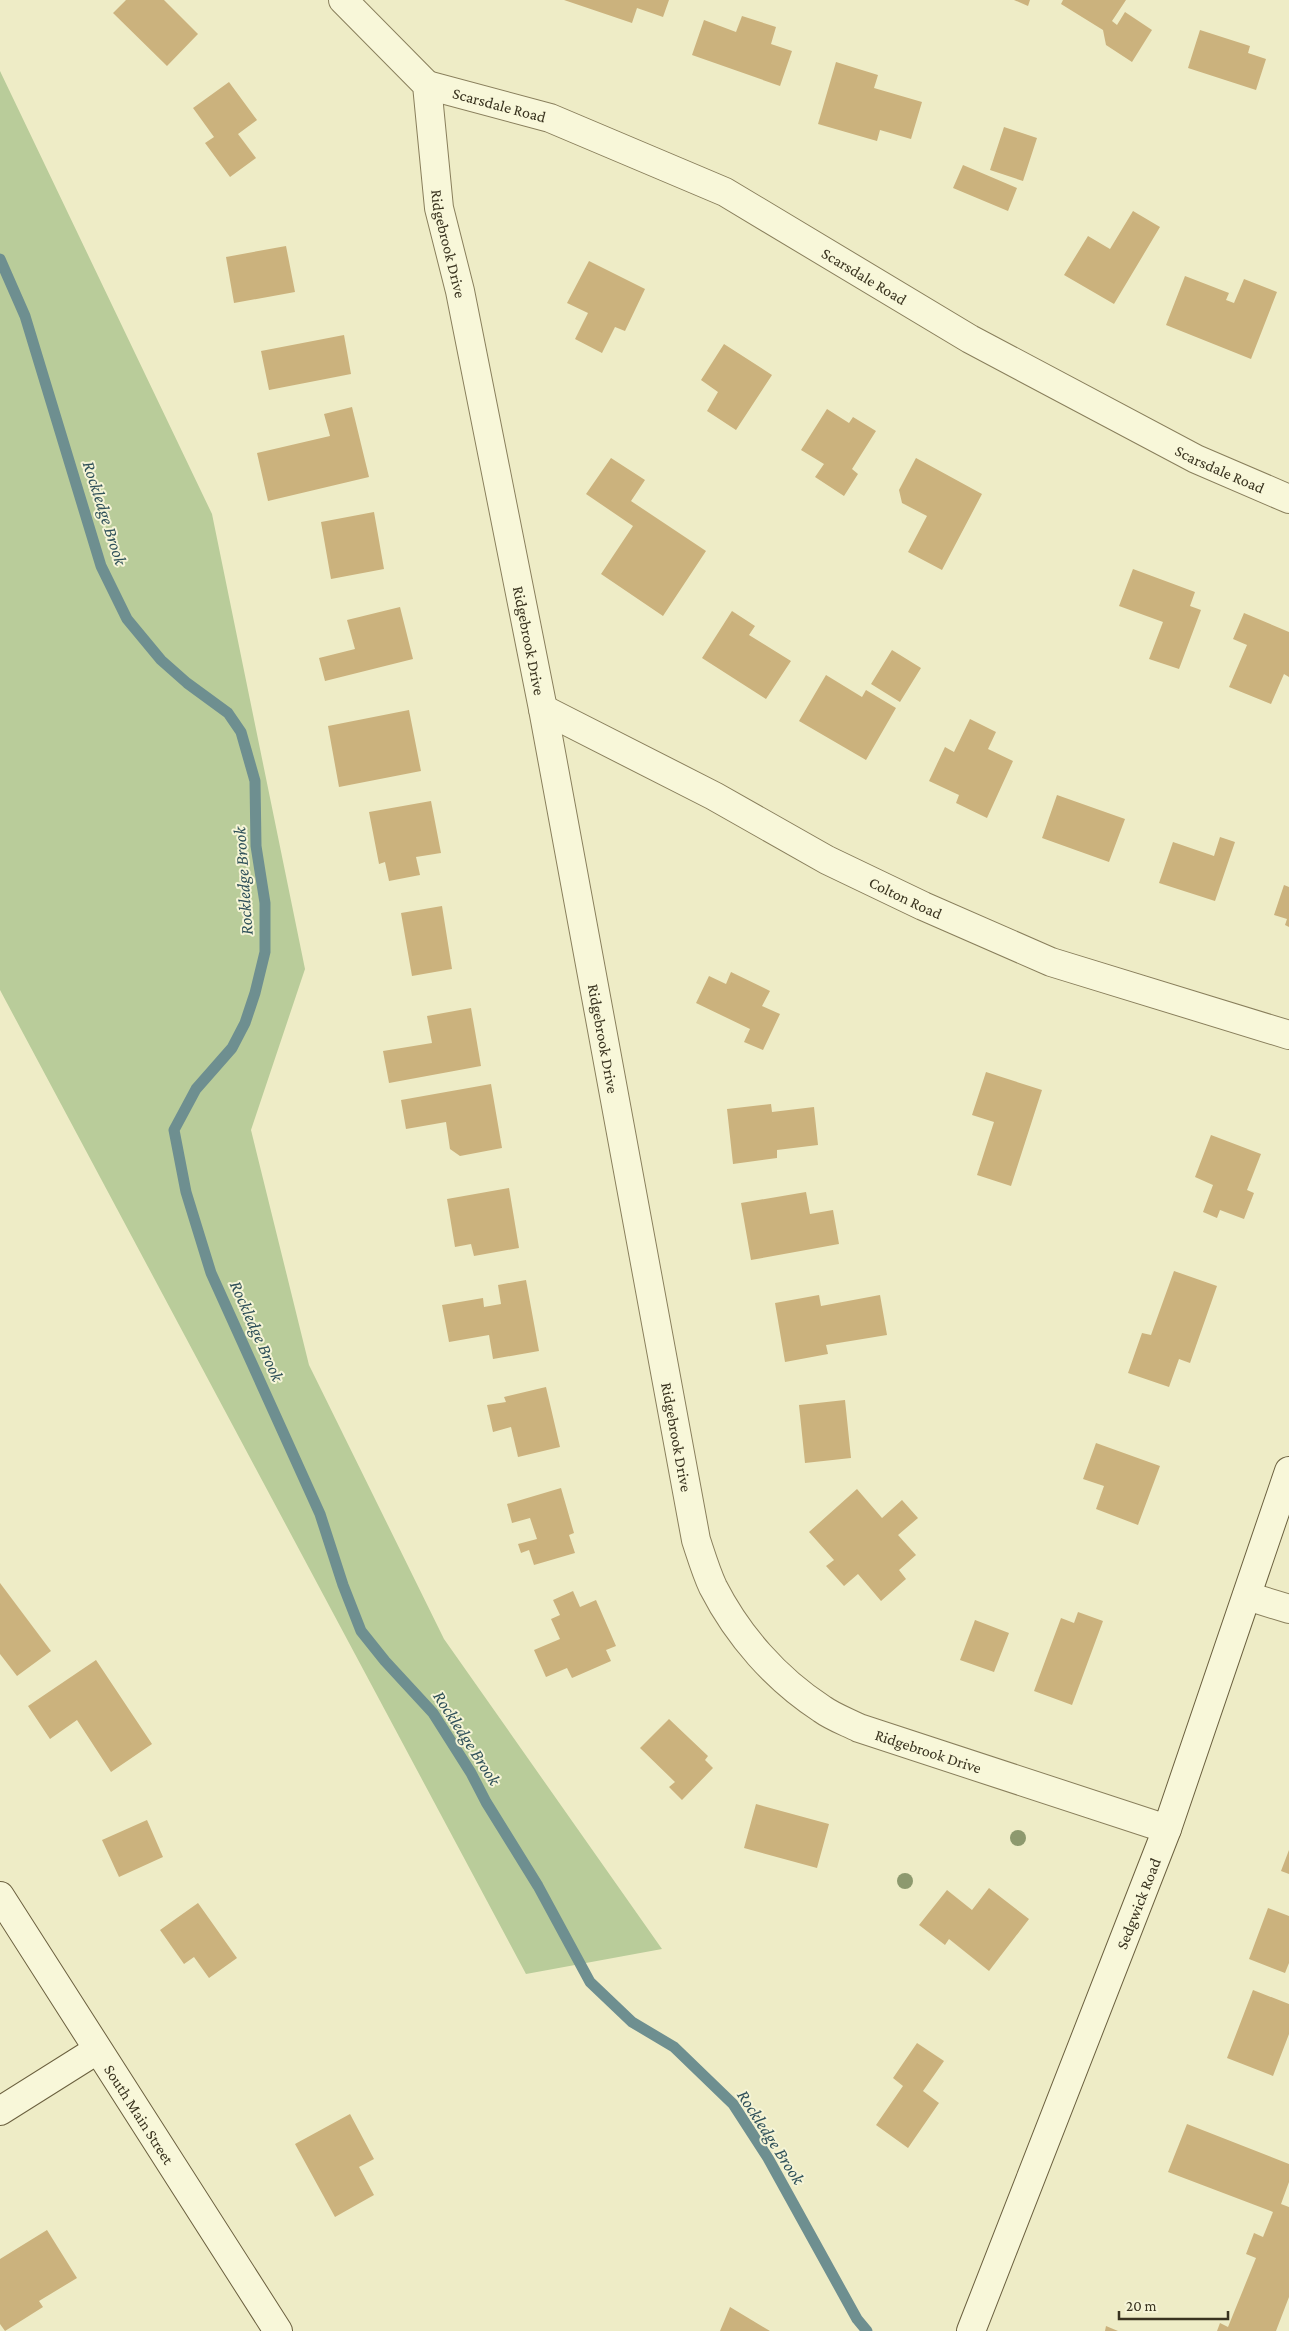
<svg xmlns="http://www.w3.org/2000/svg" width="1289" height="2331" font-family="'Crimson Pro',serif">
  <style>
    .green { fill: #b9cc9a }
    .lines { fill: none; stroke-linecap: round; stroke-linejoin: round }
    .stream { stroke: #6e8f90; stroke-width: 11 }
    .building { fill: #cbb27d }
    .street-casing { stroke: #897f5c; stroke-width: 30 }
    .secondary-casing { stroke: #6b603f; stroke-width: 30 }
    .street { stroke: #f8f7d9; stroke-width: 28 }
    .secondary { stroke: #f8f7d9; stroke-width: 28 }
    .tree { fill: #8d996e }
    .labels { text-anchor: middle; stroke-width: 4; stroke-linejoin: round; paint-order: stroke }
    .street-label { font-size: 16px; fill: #39331f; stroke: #f5f4d6 }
    .water-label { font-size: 18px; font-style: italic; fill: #2f5059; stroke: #f5f4d6 }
  </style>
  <rect width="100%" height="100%" fill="#eeecc6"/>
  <path class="green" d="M 0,71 L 212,514 L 305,969 L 251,1130 L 309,1365 L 444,1639 L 662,1949 L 526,1974 L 0,990 Z"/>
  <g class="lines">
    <path class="stream" d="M 0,259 L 25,316 L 101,566 L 127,619 L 161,660 L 187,683 L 228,713 L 241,732 L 255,781 L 256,846 L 265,903 L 265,952 L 255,993 L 245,1023 L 232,1048 L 196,1089 L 174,1130 L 186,1192 L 211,1273 L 320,1514 L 343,1585 L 361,1631 L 385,1661 L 433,1713 L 471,1773 L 486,1802 L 538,1886 L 590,1982 L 632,2022 L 674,2047 L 733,2104 L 768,2158 L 857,2319 L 867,2331"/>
  </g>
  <path class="building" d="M 126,0 L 164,0 L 198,34 L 167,66 L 113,13 Z
    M 564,0 L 669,0 L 663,17 L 637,8 L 632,23 Z
    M 1014,0 L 1030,0 L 1028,6 Z
    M 1063,0 L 1126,0 L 1112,21 L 1117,25 L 1125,12 L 1152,30 L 1132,62 L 1106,45 L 1103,30 L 1061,4 Z
    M 742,16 L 776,27 L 771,44 L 792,51 L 780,86 L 692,55 L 704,20 L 736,32 Z
    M 1200,30 L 1250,46 L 1248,53 L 1266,59 L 1256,90 L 1188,68 Z
    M 836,62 L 878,75 L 874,88 L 922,102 L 911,139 L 880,130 L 877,141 L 818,124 Z
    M 229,82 L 257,120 L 238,134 L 256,158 L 230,177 L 205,143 L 214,137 L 193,108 Z
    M 1004,127 L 1037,138 L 1023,181 L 990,170 Z
    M 963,165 L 1017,188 L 1008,211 L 953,188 Z
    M 1133,211 L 1160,227 L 1114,304 L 1064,275 L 1088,236 L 1110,249 Z
    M 286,246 L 295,292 L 234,303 L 226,257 Z
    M 589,261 L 645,289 L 625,331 L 615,327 L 602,353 L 575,339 L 588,313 L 567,303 Z
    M 1185,276 L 1229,293 L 1226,300 L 1234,303 L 1244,279 L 1277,292 L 1251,359 L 1166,325 Z
    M 344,335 L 351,374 L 269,390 L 261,351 Z
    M 724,344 L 772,375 L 736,430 L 707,411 L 718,392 L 701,380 Z
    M 352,407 L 369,477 L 268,501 L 257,453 L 330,436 L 324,414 Z
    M 827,409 L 849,423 L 853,417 L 876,431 L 852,469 L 858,474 L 844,496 L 815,477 L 824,464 L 801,450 Z
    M 611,458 L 645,480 L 631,501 L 706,551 L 663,616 L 601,574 L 633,526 L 586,494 Z
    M 916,458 L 982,494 L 942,570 L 908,552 L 927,516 L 902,503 L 899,490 Z
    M 374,512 L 384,569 L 331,579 L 321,522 Z
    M 1133,569 L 1195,592 L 1190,606 L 1201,610 L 1179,669 L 1149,659 L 1163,622 L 1119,606 Z
    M 400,607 L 413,659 L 325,681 L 319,658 L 355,649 L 347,620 Z
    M 732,611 L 755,626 L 749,635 L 791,661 L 766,699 L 702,658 Z
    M 1244,613 L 1289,632 L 1289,677 L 1284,674 L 1271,704 L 1229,687 L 1247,645 L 1233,639 Z
    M 892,650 L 921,668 L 900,702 L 871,684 Z
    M 826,675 L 862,697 L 866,690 L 896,708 L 866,760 L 799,721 Z
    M 409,710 L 421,771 L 339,787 L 328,726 Z
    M 970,719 L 996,732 L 988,749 L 1013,761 L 987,818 L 956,803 L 959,795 L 929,781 L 945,747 L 954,752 Z
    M 1057,795 L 1125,819 L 1109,862 L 1042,838 Z
    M 431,801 L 441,853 L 416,857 L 420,875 L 389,881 L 385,862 L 379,864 L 369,812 Z
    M 1220,837 L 1235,842 L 1215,901 L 1159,883 L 1173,842 L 1214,856 Z
    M 1284,885 L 1289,887 L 1289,927 L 1285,925 L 1287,919 L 1274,915 Z
    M 442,906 L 452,969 L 412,976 L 401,913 Z
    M 731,972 L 770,991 L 762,1006 L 780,1014 L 763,1050 L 744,1042 L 750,1029 L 696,1003 L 709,976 L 726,984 Z
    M 471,1008 L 481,1066 L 389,1083 L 383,1051 L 432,1043 L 427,1016 Z
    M 986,1072 L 1042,1090 L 1011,1186 L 977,1175 L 994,1122 L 972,1115 Z
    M 491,1084 L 502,1148 L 460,1156 L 450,1149 L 446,1122 L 406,1129 L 401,1100 Z
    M 771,1104 L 772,1112 L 814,1107 L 818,1145 L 777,1150 L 777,1158 L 733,1164 L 727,1109 Z
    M 1211,1135 L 1261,1154 L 1247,1190 L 1254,1193 L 1244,1219 L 1220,1210 L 1217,1218 L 1203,1212 L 1213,1185 L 1195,1177 Z
    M 509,1188 L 519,1248 L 474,1256 L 471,1244 L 455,1247 L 447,1199 Z
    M 806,1192 L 810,1214 L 833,1210 L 839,1244 L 751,1260 L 741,1203 Z
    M 1174,1271 L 1217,1286 L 1190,1363 L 1179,1359 L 1169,1387 L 1128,1373 L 1142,1333 L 1151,1335 Z
    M 526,1280 L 539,1351 L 493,1359 L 489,1335 L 449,1342 L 442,1305 L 483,1298 L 484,1307 L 501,1304 L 498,1285 Z
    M 819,1295 L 821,1306 L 880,1295 L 887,1335 L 826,1345 L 828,1354 L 785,1362 L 775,1303 Z
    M 546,1387 L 560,1447 L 518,1457 L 511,1427 L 493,1432 L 487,1405 L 506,1402 L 504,1397 Z
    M 845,1400 L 851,1458 L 805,1463 L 799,1405 Z
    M 1096,1443 L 1160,1466 L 1138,1525 L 1096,1509 L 1104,1486 L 1083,1479 Z
    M 561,1488 L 574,1533 L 569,1535 L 575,1553 L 534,1565 L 529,1550 L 521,1553 L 518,1544 L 537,1539 L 530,1518 L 512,1523 L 507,1504 Z
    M 857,1489 L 882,1518 L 902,1500 L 918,1518 L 898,1535 L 916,1555 L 899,1570 L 906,1579 L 881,1601 L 858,1574 L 844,1586 L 826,1566 L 834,1560 L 809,1532 Z
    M 0,1583 L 51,1651 L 17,1676 L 0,1654 Z
    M 573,1591 L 580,1607 L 596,1600 L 616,1646 L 606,1650 L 611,1661 L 572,1678 L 567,1668 L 546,1677 L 534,1650 L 560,1639 L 551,1619 L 560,1615 L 553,1600 Z
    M 1078,1612 L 1103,1621 L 1072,1705 L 1034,1691 L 1061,1618 L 1074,1623 Z
    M 975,1620 L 1009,1633 L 994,1672 L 960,1660 Z
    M 96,1660 L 152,1744 L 111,1772 L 77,1720 L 50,1739 L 28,1706 Z
    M 669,1719 L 708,1756 L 705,1760 L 713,1768 L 682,1800 L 669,1787 L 675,1782 L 640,1748 Z
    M 756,1804 L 829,1824 L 817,1868 L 744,1848 Z
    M 147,1820 L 163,1857 L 119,1877 L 102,1840 Z
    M 1289,1850 L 1289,1874 L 1281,1871 Z
    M 989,1888 L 1029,1919 L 989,1971 L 949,1939 L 945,1945 L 919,1925 L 947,1890 L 972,1910 Z
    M 198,1903 L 237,1958 L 209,1978 L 194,1957 L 184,1964 L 160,1930 Z
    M 1268,1908 L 1289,1916 L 1289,1963 L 1285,1973 L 1249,1959 Z
    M 1253,1990 L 1289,2004 L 1289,2034 L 1273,2076 L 1227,2058 Z
    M 917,2043 L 944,2061 L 923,2091 L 939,2103 L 908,2148 L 876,2125 L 903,2086 L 893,2078 Z
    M 350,2114 L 374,2159 L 359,2167 L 374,2195 L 335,2217 L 295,2144 Z
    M 1187,2124 L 1289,2164 L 1289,2182 L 1281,2204 L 1289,2207 L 1289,2297 L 1276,2331 L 1217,2331 L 1220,2323 L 1228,2327 L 1256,2258 L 1246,2254 L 1254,2233 L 1263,2237 L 1273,2212 L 1168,2172 Z
    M 47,2230 L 77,2278 L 39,2301 L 43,2307 L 5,2331 L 0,2324 L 0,2259 Z
    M 730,2307 L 770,2331 L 720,2331 Z
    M 1106,2326 L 1118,2331 L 1105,2331 Z"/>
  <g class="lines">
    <g class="street-casing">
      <g id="street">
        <path id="s1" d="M 343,0 L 427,85 L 439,208 L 460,291 L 543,709 L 696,1540 C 701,1555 706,1572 713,1587 C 738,1636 776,1679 822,1709 C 833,1717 847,1722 859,1728 L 1167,1829"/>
        <path id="s2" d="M 427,85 L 550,118 L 725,192 L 970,339 L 1196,459 L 1289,499"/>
        <path id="s3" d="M 543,709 L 714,796 L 827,860 L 923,906 L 1051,962 L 1289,1035"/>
        <path d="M 1247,1596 L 1289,1609"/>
      </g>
    </g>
    <g class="secondary-casing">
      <g id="secondary">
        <path id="s4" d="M 0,1896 L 278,2331"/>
        <path d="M 0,2111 L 97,2050"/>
        <path id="s5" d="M 971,2331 L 1167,1829 L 1289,1471"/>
      </g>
    </g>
    <use href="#street" class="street"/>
    <use href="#secondary" class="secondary"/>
  </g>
  <g class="tree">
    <circle cx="1018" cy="1838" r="8"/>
    <circle cx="905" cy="1881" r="8"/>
  </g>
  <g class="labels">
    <g class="street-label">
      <text dy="6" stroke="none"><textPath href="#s2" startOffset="75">Scarsdale Road</textPath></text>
      <text dy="6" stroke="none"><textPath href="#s1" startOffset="280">Ridgebrook Drive</textPath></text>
      <text dy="6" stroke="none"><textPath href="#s2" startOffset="480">Scarsdale Road</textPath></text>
      <text dy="6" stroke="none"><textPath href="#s2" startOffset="885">Scarsdale Road</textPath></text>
      <text dy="6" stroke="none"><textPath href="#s1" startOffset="685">Ridgebrook Drive</textPath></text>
      <text dy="6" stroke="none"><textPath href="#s3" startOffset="409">Colton Road</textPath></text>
      <text dy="6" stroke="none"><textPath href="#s1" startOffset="1090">Ridgebrook Drive</textPath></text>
      <text dy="6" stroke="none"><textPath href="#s1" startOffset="1495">Ridgebrook Drive</textPath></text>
      <text dy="6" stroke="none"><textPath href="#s1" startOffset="1930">Ridgebrook Drive</textPath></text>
      <text dy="6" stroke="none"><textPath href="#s5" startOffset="459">Sedgwick Road</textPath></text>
      <text dy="6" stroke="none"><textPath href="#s4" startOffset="259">South Main Street</textPath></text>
    </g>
    <g class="water-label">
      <text transform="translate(105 513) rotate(72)" y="6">Rockledge Brook</text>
      <text transform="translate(243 881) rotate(-94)" y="6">Rockledge Brook</text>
      <text transform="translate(257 1331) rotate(66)" y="6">Rockledge Brook</text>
      <text transform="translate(467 1738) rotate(57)" y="6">Rockledge Brook</text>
      <text transform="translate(771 2137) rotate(57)" y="6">Rockledge Brook</text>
    </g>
  </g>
  <path d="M1119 2311v8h109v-8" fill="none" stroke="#39331f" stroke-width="2.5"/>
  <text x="1126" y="2311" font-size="15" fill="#39331f" stroke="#f5f4d6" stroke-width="4" paint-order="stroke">20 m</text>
</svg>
